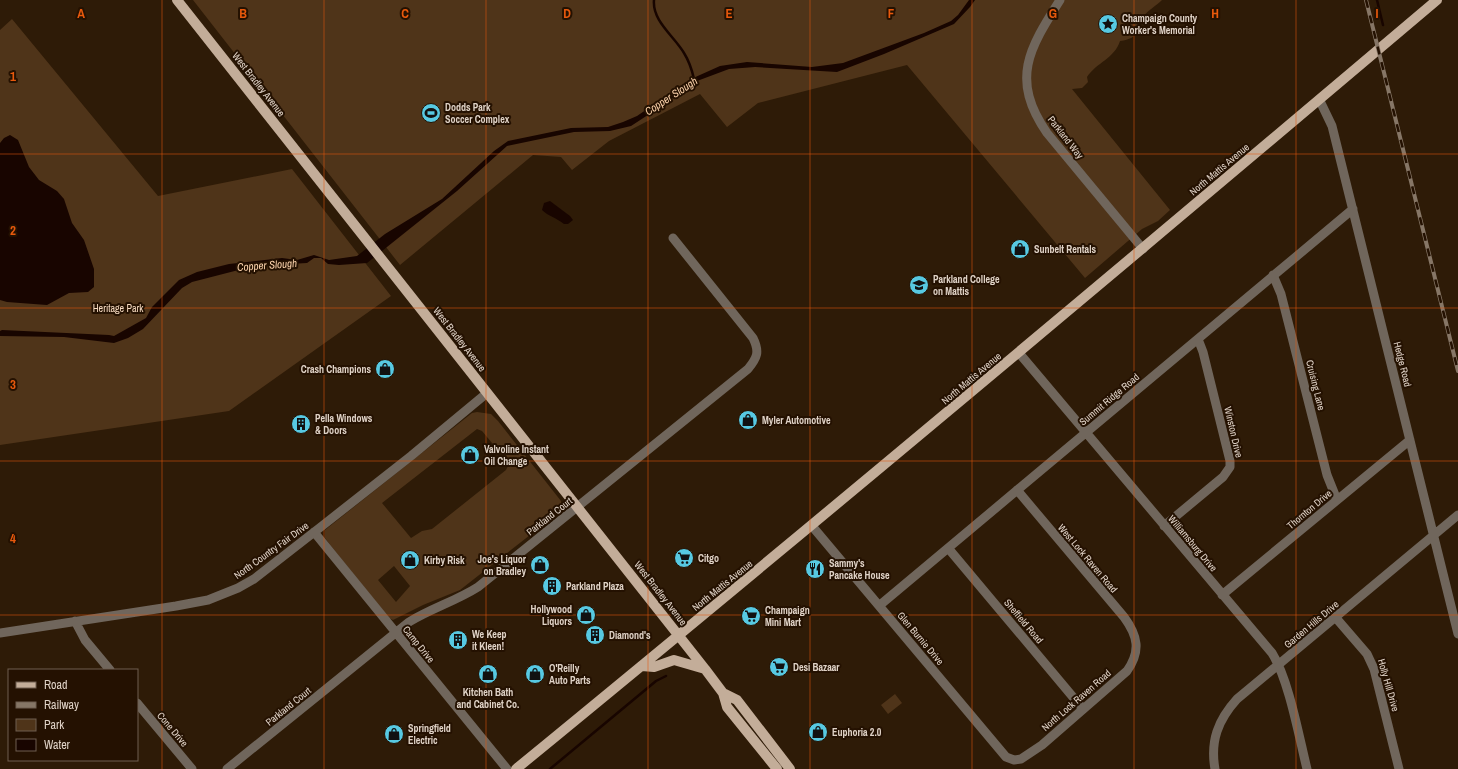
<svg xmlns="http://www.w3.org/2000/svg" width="1458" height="769" font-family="'Archivo Narrow',sans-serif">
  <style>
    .green { fill: #4f3419; fill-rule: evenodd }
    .water { fill: #180500 }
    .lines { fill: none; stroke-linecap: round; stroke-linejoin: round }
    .stream { stroke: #180500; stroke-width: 2.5 }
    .minor { stroke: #70665c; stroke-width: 9 }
    .major { stroke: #c3ad99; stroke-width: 10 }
    .rail-casing { stroke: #867666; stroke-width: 4 }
    .rail { stroke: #241101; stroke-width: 2.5; stroke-dasharray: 8; stroke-linecap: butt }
    .grid { fill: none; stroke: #e8590c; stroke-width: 1; stroke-opacity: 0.55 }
    .labels { text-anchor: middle; stroke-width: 4; stroke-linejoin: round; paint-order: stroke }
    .poi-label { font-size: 10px; font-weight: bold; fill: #e0d3c7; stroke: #241101; text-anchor: start }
    .street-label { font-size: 10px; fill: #e0d3c7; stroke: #241101 }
    .park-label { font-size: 10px; fill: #f8dcc2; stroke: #241101 }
    .water-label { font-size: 11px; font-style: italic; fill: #fbd2ab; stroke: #241101 }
    .grid-label { font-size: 13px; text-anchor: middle; font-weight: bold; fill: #e8590c; stroke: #241101; stroke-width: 4; stroke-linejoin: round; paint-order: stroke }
  </style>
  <rect width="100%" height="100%" fill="#2e1b07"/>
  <path class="green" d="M 193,0 L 1162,0 C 1157,5 1147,11 1143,17 C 1134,31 1141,38 1120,41 C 1115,58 1096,63 1087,77 L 1088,82 L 1082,88 L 1072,89 L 1170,210 L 1158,221 L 1142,229 L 1085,278 L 907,65 L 758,103 L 727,127 L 700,94 L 609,141 L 572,170 L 561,157 L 533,155 L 400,265 Z
    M 12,19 L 158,196 L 292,169 L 391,296 L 229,411 L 0,445 L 0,30 Z
    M 477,412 L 491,414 L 498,421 L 561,501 L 562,510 L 460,590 L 423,605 L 393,620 L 389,618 L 331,546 L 325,538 L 325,530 L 472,413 ZM 477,429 L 482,431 L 507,461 L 508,466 L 506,470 L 432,529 L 422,531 L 411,538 L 382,503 ZM 394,566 L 410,586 L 396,602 L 378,580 Z
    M 895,694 L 902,703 L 888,714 L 881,705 Z"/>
  <path class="water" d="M 969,0 L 975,0 L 970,7 L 954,24 L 884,54 L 837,72 L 755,67 L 729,69 L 697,81 L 654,111 L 631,126 L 610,131 L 574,132 L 507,146 L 457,191 L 367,263 L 339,265 L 328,264 L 321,258 L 314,258 L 307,263 L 254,266 L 192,282 L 182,288 L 143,329 L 128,338 L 114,343 L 64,337 L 0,336 L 0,331 L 2,330 L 109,335 L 114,336 L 146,318 L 152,307 L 179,280 L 197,272 L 229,264 L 282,258 L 297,260 L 314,255 L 329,260 L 357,256 L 385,234 L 442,199 L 494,151 L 508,141 L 571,128 L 608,127 L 623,122 L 637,116 L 691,79 L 720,66 L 747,62 L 812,67 L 843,63 L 924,33 L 951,21 L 958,15 Z
    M 10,135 L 18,140 L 29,167 L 39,180 L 57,191 L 64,199 L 72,223 L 84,240 L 94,269 L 94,287 L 88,292 L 69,293 L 47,305 L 7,302 L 0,300 L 0,143 L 4,138 Z
    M 550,201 L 570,216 L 573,220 L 568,224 L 564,224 C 557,218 548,216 542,210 L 544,203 Z"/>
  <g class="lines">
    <path class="stream" d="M 654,0 C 652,21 674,36 684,53 C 689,61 692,70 694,79
      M 1377,0 L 1383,25
      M 550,769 L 656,681 L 666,676"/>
    <path class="minor" d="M 1060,0 C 1029,49 1010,79 1047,133 L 1143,249
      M 1320,101 L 1332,126 L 1458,634
      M 1273,275 L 1281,294 L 1327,475 L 1337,500
      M 1019,353 L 1272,653 C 1289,680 1299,737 1307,769
      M 812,526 L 1006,757 L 1014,760 L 1021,759 L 1042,745 L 1127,671 C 1141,651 1138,636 1124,617 L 1017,490
      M 1164,526 L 1223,477 L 1230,467 L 1230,461 L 1203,352 L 1198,339
      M 314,532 L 507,769
      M 948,548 L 1083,709
      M 1222,595 L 1410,440
      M 880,605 L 1353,209
      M 1336,618 L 1367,654 L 1374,669 L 1399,769
      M 75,621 L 85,640 L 110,670
      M 0,633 L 176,606 L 208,600 L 238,588 L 254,579 L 322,526 L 411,456 L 487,393
      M 137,703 L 192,769
      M 227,769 L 409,622 C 432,608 456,601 478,587 L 748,369 C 757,358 760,352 753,338 L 673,238
      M 1215,769 C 1210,741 1218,720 1237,699 L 1458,515"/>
    <path class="major" d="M 177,0 L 705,669 L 723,693 L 727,707 L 777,769
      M 642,666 L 654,667 L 674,660 L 705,669
      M 723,693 L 737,700 L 790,769
      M 516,769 C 826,515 1132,258 1437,0"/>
    <g class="rail-casing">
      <path id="rail" d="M 1366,0 L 1458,371"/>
    </g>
    <use href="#rail" class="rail"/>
  </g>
  <path class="grid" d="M 162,0 L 162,769M 324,0 L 324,769M 486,0 L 486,769M 648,0 L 648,769M 810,0 L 810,769M 972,0 L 972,769M 1134,0 L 1134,769M 1296,0 L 1296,769M 0,154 L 1458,154M 0,308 L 1458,308M 0,461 L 1458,461M 0,615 L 1458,615"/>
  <defs>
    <g id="sight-disc" transform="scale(1)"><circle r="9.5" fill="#57c9e2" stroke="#241101"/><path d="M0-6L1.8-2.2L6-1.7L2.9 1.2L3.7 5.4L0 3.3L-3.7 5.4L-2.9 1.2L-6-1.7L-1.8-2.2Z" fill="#111"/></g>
    <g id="stadium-disc" transform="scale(1)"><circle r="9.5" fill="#57c9e2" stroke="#241101"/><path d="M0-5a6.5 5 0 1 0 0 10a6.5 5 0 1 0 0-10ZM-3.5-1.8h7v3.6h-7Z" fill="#111"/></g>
    <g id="shop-disc" transform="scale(1)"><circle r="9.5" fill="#57c9e2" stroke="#241101"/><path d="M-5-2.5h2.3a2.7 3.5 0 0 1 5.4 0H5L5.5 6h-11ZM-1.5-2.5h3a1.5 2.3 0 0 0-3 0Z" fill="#111"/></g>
    <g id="university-disc" transform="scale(1)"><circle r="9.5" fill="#57c9e2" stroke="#241101"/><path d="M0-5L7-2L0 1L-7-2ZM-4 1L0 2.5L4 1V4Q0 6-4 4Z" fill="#111"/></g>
    <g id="building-disc" transform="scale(1)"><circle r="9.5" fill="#57c9e2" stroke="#241101"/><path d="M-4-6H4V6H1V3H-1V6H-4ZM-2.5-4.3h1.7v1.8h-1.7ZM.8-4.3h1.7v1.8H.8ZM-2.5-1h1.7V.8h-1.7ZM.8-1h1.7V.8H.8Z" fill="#111"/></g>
    <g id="supermarket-disc" transform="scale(1)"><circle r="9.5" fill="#57c9e2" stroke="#241101"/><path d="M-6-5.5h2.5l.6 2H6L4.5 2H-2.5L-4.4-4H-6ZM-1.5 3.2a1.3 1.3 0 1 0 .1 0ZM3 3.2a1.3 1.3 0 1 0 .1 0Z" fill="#111"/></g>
    <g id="restaurant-disc" transform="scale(1)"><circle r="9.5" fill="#57c9e2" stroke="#241101"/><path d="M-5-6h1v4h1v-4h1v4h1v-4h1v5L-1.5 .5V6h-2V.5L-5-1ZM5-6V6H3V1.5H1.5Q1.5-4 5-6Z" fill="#111"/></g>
  </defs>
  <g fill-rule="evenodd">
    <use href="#sight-disc" x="1108" y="24"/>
    <use href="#stadium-disc" x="431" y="113"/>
    <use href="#shop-disc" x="1020" y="249"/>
    <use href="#university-disc" x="919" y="285"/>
    <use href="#shop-disc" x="385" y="369"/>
    <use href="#shop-disc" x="748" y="420"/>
    <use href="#building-disc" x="301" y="424"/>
    <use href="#shop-disc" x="470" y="455"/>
    <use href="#supermarket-disc" x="684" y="558"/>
    <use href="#shop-disc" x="410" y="560"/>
    <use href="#shop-disc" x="540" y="565"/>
    <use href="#restaurant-disc" x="815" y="569"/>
    <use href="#building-disc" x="552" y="586"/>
    <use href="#shop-disc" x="586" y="615"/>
    <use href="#supermarket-disc" x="751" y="616"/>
    <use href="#building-disc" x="595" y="635"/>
    <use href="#building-disc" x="458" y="640"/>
    <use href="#supermarket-disc" x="779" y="667"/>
    <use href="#shop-disc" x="488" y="674"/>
    <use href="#shop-disc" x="535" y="674"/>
    <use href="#shop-disc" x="818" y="732"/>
    <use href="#shop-disc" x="394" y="734"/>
  </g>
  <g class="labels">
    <g class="poi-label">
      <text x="1122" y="22">Champaign County<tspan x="1122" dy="12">Worker's Memorial</tspan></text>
      <text x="445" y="111">Dodds Park<tspan x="445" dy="12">Soccer Complex</tspan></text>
      <text x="1034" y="253">Sunbelt Rentals</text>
      <text x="933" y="283">Parkland College<tspan x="933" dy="12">on Mattis</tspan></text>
      <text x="371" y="373" text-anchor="end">Crash Champions</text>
      <text x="315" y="422">Pella Windows<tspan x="315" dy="12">&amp; Doors</tspan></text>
      <text x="762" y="424">Myler Automotive</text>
      <text x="484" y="453">Valvoline Instant<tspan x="484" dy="12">Oil Change</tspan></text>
      <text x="698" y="562">Citgo</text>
      <text x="526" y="563" text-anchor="end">Joe's Liquor<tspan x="526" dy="12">on Bradley</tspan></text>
      <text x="424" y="564">Kirby Risk</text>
      <text x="829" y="567">Sammy's<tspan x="829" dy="12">Pancake House</tspan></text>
      <text x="566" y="590">Parkland Plaza</text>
      <text x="572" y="613" text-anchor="end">Hollywood<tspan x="572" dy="12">Liquors</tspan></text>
      <text x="765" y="614">Champaign<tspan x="765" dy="12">Mini Mart</tspan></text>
      <text x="472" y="638">We Keep<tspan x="472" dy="12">it Kleen!</tspan></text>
      <text x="609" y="639">Diamond's</text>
      <text x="793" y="671">Desi Bazaar</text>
      <text x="549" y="672">O'Reilly<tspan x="549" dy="12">Auto Parts</tspan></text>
      <text x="488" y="696" text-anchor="middle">Kitchen Bath<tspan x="488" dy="12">and Cabinet Co.</tspan></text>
      <text x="408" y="732">Springfield<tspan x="408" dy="12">Electric</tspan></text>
      <text x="832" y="736">Euphoria 2.0</text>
    </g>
    <g class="street-label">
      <text transform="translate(259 84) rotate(52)" y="4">West Bradley Avenue</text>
      <text transform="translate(1066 137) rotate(52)" y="4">Parkland Way</text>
      <text transform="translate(1219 169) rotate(-40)" y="4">North Mattis Avenue</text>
      <text transform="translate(460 339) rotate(52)" y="4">West Bradley Avenue</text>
      <text transform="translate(1403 364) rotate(76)" y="4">Hedge Road</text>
      <text transform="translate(971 378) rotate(-40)" y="4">North Mattis Avenue</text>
      <text transform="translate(1316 385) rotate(76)" y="4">Cruising Lane</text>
      <text transform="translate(1109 399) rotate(-40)" y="4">Summit Ridge Road</text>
      <text transform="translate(1234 432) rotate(77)" y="4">Winston Drive</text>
      <text transform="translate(1309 509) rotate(-40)" y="4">Thornton Drive</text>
      <text transform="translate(549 516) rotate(-38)" y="4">Parkland Court</text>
      <text transform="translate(1193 543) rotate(50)" y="4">Williamsburg Drive</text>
      <text transform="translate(271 550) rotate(-36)" y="4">North Country Fair Drive</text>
      <text transform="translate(1088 558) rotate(50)" y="4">West Lock Raven Road</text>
      <text transform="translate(722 585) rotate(-39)" y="4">North Mattis Avenue</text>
      <text transform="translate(661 593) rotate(52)" y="4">West Bradley Avenue</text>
      <text transform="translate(1024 621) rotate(50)" y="4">Sheffield Road</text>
      <text transform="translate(1311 624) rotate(-40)" y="4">Garden Hills Drive</text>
      <text transform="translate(921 638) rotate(50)" y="4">Glen Burnie Drive</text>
      <text transform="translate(419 644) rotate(51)" y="4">Camp Drive</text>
      <text transform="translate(1389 685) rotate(74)" y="4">Holly Hill Drive</text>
      <text transform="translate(1076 700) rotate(-41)" y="4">North Lock Raven Road</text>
      <text transform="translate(288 706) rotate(-39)" y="4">Parkland Court</text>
      <text transform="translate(173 729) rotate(50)" y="4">Cone Drive</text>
    </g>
    <g class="park-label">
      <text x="118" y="312">Heritage Park</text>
    </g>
    <g class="water-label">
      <text transform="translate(671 96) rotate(-33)" y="4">Copper Slough</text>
      <text transform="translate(267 265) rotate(-4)" y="4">Copper Slough</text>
    </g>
  </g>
  <g class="grid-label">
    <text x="81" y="18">A</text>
    <text x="243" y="18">B</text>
    <text x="405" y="18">C</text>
    <text x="567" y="18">D</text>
    <text x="729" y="18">E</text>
    <text x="891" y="18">F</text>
    <text x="1053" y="18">G</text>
    <text x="1215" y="18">H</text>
    <text x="1377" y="18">I</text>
    <text x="13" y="81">1</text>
    <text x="13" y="235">2</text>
    <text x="13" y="389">3</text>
    <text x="13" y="543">4</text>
  </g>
  <rect x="8" y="669" width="130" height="92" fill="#241101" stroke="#6f5f50"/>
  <rect x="16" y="682" width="20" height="6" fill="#c3ad99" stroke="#6f5f50"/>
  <text x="44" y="689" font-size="12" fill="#e0d3c7">Road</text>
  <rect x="16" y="702" width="20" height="6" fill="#867666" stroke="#6f5f50"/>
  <text x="44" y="709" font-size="12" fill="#e0d3c7">Railway</text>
  <rect x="16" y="719" width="20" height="12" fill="#4f3419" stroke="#6f5f50"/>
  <text x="44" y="729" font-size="12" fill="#e0d3c7">Park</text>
  <rect x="16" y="739" width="20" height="12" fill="#180500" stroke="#6f5f50"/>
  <text x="44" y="749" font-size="12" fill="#e0d3c7">Water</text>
</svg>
